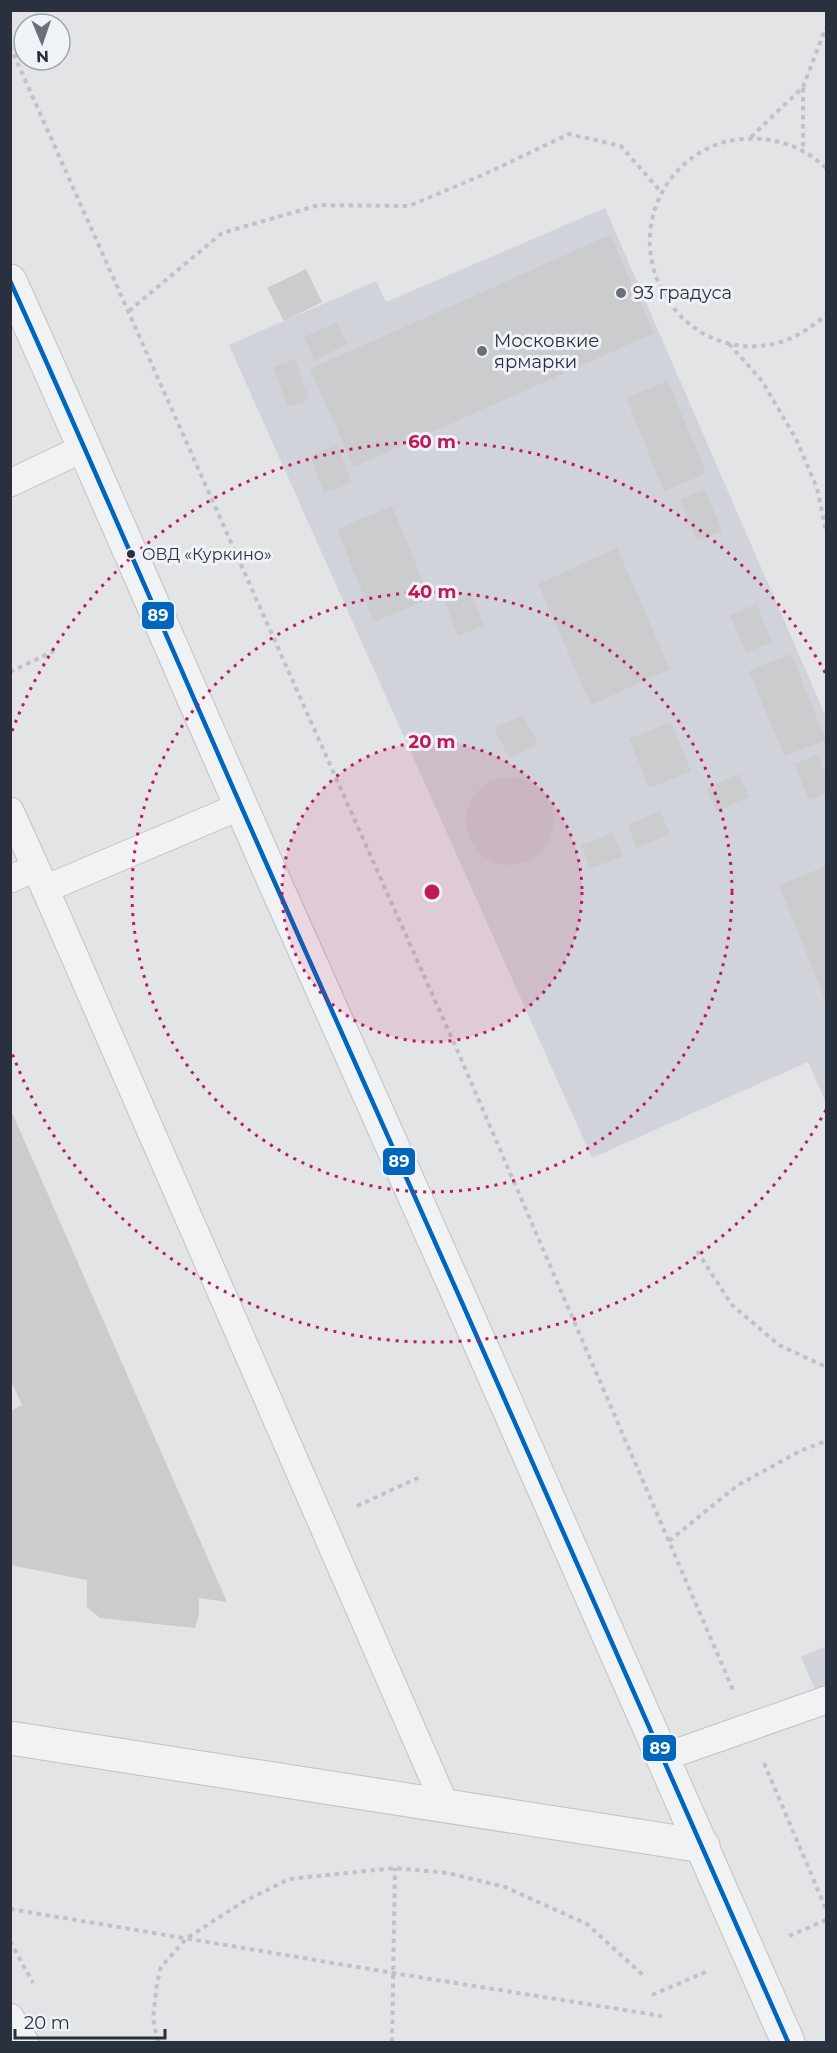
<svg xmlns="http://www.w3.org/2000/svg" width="837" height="2053" font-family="Montserrat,sans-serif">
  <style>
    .built { fill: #d0d3d9 }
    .building { fill: #caccce }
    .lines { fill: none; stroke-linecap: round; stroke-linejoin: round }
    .service-casing { stroke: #c0c2c4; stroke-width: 29 }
    .minor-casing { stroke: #c0c2c4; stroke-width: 35 }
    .tertiary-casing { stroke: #c0c2c4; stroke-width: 35 }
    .path { stroke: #c0c2c7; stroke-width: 4; stroke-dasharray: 4.5 4.5; stroke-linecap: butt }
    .service { stroke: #f1f2f3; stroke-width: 27 }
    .minor { stroke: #f1f2f3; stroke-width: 33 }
    .tertiary { stroke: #f1f2f3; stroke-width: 33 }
    .bus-1-casing { stroke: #eff2f6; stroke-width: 9 }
    .bus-1 { stroke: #0065bd; stroke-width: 4.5 }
    .ring { fill: none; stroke: #c2185b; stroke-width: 3; stroke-dasharray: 3 6 }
    .poi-dot { fill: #6a7079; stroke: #eff2f6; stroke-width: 2 }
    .bus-dot { fill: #29313f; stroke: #eff2f6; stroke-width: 2 }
    .labels { text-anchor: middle; stroke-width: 6; stroke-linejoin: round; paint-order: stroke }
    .bus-label { font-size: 16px; fill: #29313f; stroke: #eff2f6; text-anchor: start }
    .poi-label { font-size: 18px; fill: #29313f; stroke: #eff2f6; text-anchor: start }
    .centre { fill: #c2185b; stroke: #eff2f6; stroke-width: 3 }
    .ring-label { font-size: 18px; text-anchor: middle; font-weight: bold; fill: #c2185b; stroke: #eff2f6; stroke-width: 6; stroke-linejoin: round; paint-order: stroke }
    .line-badge { stroke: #eff2f6; stroke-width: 2 }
    .badge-label { font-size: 16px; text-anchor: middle; font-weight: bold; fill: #fff }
  </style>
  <rect width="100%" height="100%" fill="#e2e4e6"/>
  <path class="built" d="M 605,208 L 826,717 L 826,1103 L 808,1062 L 592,1158 L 229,345 L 376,281 L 386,302 Z
    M 826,1646 L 826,1714 L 801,1657 Z"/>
  <path class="building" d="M 610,235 L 654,333 L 354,467 L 310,369 Z
    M 306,269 L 322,302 L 284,321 L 267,288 Z
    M 337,322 L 347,344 L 315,360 L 304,337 Z
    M 295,359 L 309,400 L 288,407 L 273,367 Z
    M 668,381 L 706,473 L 664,491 L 626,398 Z
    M 338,445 L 351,483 L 324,493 L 310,455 Z
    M 705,489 L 722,531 L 697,541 L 680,499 Z
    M 392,506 L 430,599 L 374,622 L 337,529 Z
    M 617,548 L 670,669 L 591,705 L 538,584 Z
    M 471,593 L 484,625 L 458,636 L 445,603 Z
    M 757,604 L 772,642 L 746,653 L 730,615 Z
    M 791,654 L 826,740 L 784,756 L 749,671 Z
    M 523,715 L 538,744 L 509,758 L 494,728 Z
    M 671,722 L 691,771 L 649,788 L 629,739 Z
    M 818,754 L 826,776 L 826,793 L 809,800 L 794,764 Z
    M 739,774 L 749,797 L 716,811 L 706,788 Z
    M466 821a44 44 0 1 1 88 0a44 44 0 1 1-88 0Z
    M 660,811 L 670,834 L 637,848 L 628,825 Z
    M 613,833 L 623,856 L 590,869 L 581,845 Z
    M 826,866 L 826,1002 L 779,885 Z
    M 10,1108 L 227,1602 L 199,1598 L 199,1614 L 195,1628 L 100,1618 L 87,1607 L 87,1580 L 10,1565 L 10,1411 L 22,1405 L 10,1379 Z"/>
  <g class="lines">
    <g class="service-casing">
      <path id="service" d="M 10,483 L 86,447
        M 10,811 L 36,868 L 10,879
        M 36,868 L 445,1805
        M 45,889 L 241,806
        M 664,1757 L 826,1700
        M 10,2017 L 25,2042"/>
    </g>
    <g class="minor-casing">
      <path id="minor" d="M 10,1738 L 703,1846"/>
    </g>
    <g class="tertiary-casing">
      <path id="tertiary" d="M 10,281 C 103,486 191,695 283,901 C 452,1281 623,1661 788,2042"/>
    </g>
    <path class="path" d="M 10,46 L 458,1052 L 733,1690
      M 803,88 L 803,150
      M 751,137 L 803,87 L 826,27
      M 826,168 C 801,144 768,135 734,140 C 709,144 685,159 670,180 C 612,260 688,372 784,341 C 800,335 813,326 826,315
      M 129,311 L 222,233 L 319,205 L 409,206 L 485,174 L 569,134 L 621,146 L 661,192
      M 729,344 L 762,381 L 796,439 L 817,488 L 826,531
      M 10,672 L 54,651
      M 697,1251 L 732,1305 L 779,1345 L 826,1367
      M 357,1506 L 422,1476
      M 669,1541 L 738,1485 L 800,1451 L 826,1441
      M 764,1763 L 826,1909
      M 10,1909 L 393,1973 L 662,2016
      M 789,1936 L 826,1920
      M 10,1941 L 33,1983
      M 652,1995 L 710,1970
      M 158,2042 L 153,2019 L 157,1983 L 161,1967 L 187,1938 L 243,1902 L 289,1879 L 395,1868 L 448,1873 L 505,1887 L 587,1924 L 644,1976
      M 392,2042 L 395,1868"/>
    <use href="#service" class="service"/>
    <use href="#minor" class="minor"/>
    <use href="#tertiary" class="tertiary"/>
    <g class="bus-1-casing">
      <path id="bus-1" d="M 10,281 C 103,486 191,695 283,901 C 452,1281 623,1661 788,2042"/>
    </g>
    <use href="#bus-1" class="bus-1"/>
  </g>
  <circle cx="432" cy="892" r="150" fill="#c2185b" fill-opacity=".12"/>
  <g class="ring">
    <circle cx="432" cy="892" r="150"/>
    <circle cx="432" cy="892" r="300"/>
    <path d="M826 1110A450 450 0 0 1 12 1053M12 731A450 450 0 0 1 826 674"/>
  </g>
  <g class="poi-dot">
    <circle cx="621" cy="293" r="6"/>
    <circle cx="482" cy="351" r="6"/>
  </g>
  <circle class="bus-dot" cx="131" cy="554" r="5"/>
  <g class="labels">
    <g class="bus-label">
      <text x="142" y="560">ОВД «Куркино»</text>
    </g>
    <g class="poi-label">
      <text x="633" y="299">93 градуса</text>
      <text x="494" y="347">Московкие<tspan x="494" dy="21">ярмарки</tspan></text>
    </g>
  </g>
  <circle cx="432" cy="892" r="9" class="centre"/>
  <g class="ring-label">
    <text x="432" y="448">60 m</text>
    <text x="432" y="598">40 m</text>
    <text x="432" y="748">20 m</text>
  </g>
  <g class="line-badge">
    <rect x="141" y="601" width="34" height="29" rx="6" fill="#0065bd"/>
    <rect x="382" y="1147" width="34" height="29" rx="6" fill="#0065bd"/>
    <rect x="642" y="1734" width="35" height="28" rx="6" fill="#0065bd"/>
  </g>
  <g class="badge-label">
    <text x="158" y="621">89</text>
    <text x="399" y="1167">89</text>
    <text x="660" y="1754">89</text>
  </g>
  <rect width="837" height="2053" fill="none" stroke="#29313f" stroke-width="24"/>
  <g transform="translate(42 42) rotate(178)"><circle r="28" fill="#eff2f6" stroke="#a0a5ad" stroke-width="1.5"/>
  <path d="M0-4.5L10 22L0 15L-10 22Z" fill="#6a7079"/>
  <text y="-9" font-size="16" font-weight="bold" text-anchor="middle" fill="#29313f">N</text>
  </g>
  <path d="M15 2029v9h150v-9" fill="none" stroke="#29313f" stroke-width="3"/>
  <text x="24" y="2029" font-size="18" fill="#29313f" stroke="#eff2f6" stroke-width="4.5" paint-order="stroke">20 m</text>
</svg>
